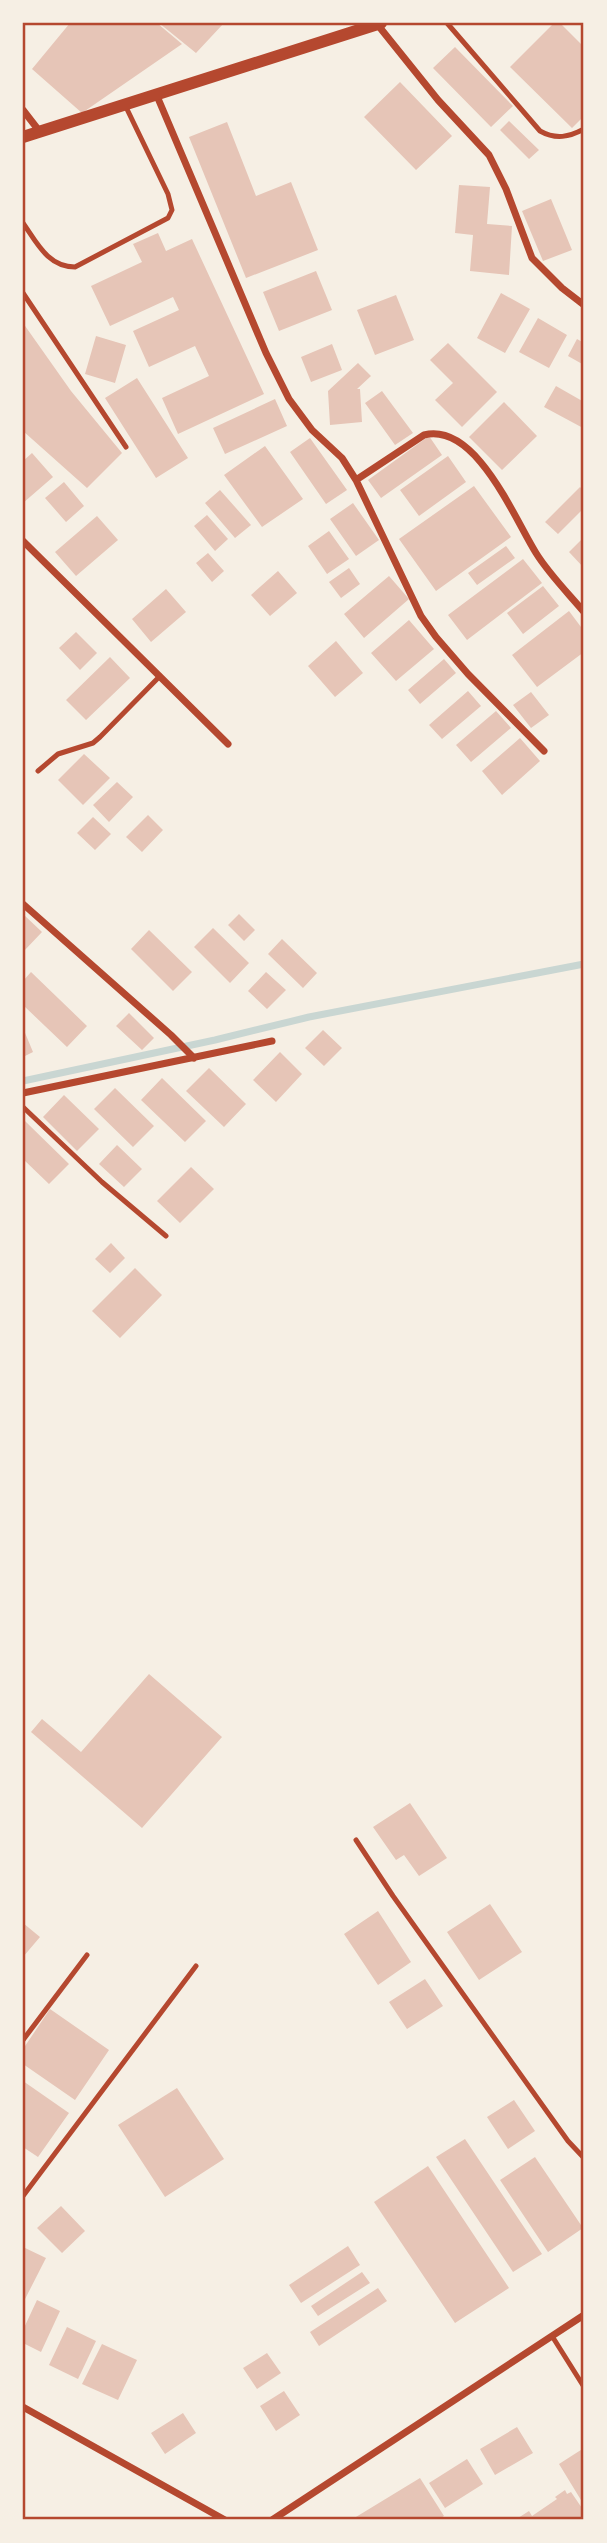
<svg xmlns="http://www.w3.org/2000/svg" width="607" height="2543" font-family="'Fira Sans',sans-serif">
  <style>
    .lines { fill: none; stroke-linecap: round; stroke-linejoin: round }
    .stream { stroke: #c9d6d2; stroke-width: 7 }
    .building { fill: #e6c5b7 }
    .service { stroke: #b5482f; stroke-width: 5 }
    .minor { stroke: #b5482f; stroke-width: 7 }
    .tertiary { stroke: #b5482f; stroke-width: 12 }
    .neatline { fill: none; stroke: #b5482f; stroke-width: 2.5 }
  </style>
  <rect width="100%" height="100%" fill="#f6efe4"/>
  <g class="lines">
    <path class="stream" d="M 23,1081 L 215,1040 L 309,1017 L 584,964"/>
  </g>
  <path class="building" d="M 70,23 L 157,23 L 182,44 L 82,113 L 32,69 Z
    M 159,23 L 224,23 L 196,53 Z
    M 554,23 L 560,23 L 584,47 L 584,116 L 572,128 L 510,67 Z
    M 455,47 L 513,106 L 491,127 L 433,68 Z
    M 400,82 L 452,136 L 416,170 L 364,117 Z
    M 509,121 L 539,150 L 529,159 L 500,130 Z
    M 227,122 L 256,196 L 291,182 L 318,250 L 246,278 L 189,137 Z
    M 459,185 L 490,187 L 487,224 L 512,226 L 509,275 L 470,271 L 473,235 L 455,233 Z
    M 551,199 L 572,250 L 543,261 L 522,211 Z
    M 158,233 L 166,251 L 192,239 L 264,394 L 178,434 L 162,398 L 209,376 L 195,346 L 149,367 L 133,331 L 179,310 L 173,297 L 110,326 L 91,286 L 142,262 L 133,244 Z
    M 316,271 L 332,310 L 279,331 L 263,292 Z
    M 501,293 L 530,309 L 505,353 L 477,338 Z
    M 396,295 L 414,340 L 375,355 L 357,310 Z
    M 538,318 L 567,335 L 549,368 L 519,352 Z
    M 23,323 L 71,391 L 122,453 L 87,488 L 23,431 Z
    M 96,336 L 126,345 L 115,383 L 85,374 Z
    M 577,339 L 584,343 L 584,365 L 568,356 Z
    M 448,343 L 497,392 L 462,427 L 435,400 L 453,383 L 430,360 Z
    M 332,344 L 342,370 L 311,382 L 301,357 Z
    M 358,363 L 371,376 L 357,389 L 360,389 L 362,422 L 330,425 L 328,391 Z
    M 137,378 L 188,458 L 156,478 L 105,398 Z
    M 556,386 L 584,402 L 583,428 L 544,407 Z
    M 382,391 L 413,433 L 395,445 L 365,403 Z
    M 275,399 L 287,426 L 225,454 L 213,428 Z
    M 504,402 L 537,436 L 502,470 L 469,437 Z
    M 429,436 L 442,455 L 381,498 L 368,480 Z
    M 310,438 L 347,490 L 326,504 L 290,452 Z
    M 265,446 L 303,499 L 262,527 L 224,475 Z
    M 32,453 L 53,477 L 23,503 L 23,461 Z
    M 448,456 L 466,482 L 419,516 L 400,490 Z
    M 64,482 L 84,506 L 66,522 L 45,498 Z
    M 474,486 L 511,537 L 436,591 L 399,539 Z
    M 580,487 L 584,491 L 584,508 L 558,534 L 545,522 Z
    M 220,490 L 251,525 L 235,538 L 205,503 Z
    M 353,503 L 379,540 L 356,556 L 330,519 Z
    M 207,515 L 228,539 L 215,551 L 194,526 Z
    M 97,516 L 118,540 L 76,576 L 55,552 Z
    M 329,531 L 349,559 L 327,574 L 308,546 Z
    M 584,537 L 584,568 L 569,552 Z
    M 506,546 L 515,558 L 477,585 L 468,573 Z
    M 208,553 L 224,571 L 212,582 L 196,563 Z
    M 523,559 L 542,583 L 467,640 L 448,615 Z
    M 349,568 L 360,584 L 341,598 L 329,582 Z
    M 278,571 L 297,593 L 270,616 L 251,595 Z
    M 389,576 L 409,599 L 364,638 L 344,614 Z
    M 543,586 L 559,606 L 523,634 L 507,613 Z
    M 166,589 L 186,612 L 151,642 L 132,619 Z
    M 569,611 L 584,631 L 584,652 L 537,687 L 512,655 Z
    M 409,620 L 434,649 L 396,681 L 371,653 Z
    M 76,632 L 97,653 L 80,670 L 59,648 Z
    M 336,641 L 363,673 L 335,697 L 308,666 Z
    M 110,657 L 130,678 L 86,720 L 66,700 Z
    M 444,659 L 456,673 L 420,704 L 408,690 Z
    M 468,691 L 481,706 L 442,739 L 429,725 Z
    M 531,692 L 549,715 L 531,728 L 513,705 Z
    M 496,711 L 511,728 L 471,762 L 456,745 Z
    M 520,738 L 540,761 L 502,795 L 482,771 Z
    M 84,754 L 110,778 L 83,805 L 58,780 Z
    M 117,782 L 133,797 L 109,822 L 93,805 Z
    M 148,815 L 163,830 L 142,852 L 126,837 Z
    M 93,817 L 111,834 L 95,850 L 77,833 Z
    M 23,914 L 42,932 L 24,951 L 23,950 Z
    M 239,914 L 255,930 L 244,941 L 228,925 Z
    M 213,928 L 249,963 L 230,983 L 194,947 Z
    M 149,930 L 192,972 L 173,991 L 131,949 Z
    M 282,939 L 317,973 L 303,988 L 268,954 Z
    M 31,972 L 87,1026 L 67,1047 L 23,1005 L 23,981 Z
    M 266,972 L 286,990 L 267,1009 L 248,991 Z
    M 129,1013 L 154,1038 L 142,1050 L 116,1026 Z
    M 23,1028 L 33,1052 L 23,1057 Z
    M 323,1030 L 342,1048 L 324,1066 L 305,1048 Z
    M 280,1052 L 302,1074 L 276,1102 L 253,1080 Z
    M 209,1068 L 246,1104 L 224,1127 L 186,1091 Z
    M 162,1078 L 206,1121 L 185,1142 L 141,1100 Z
    M 115,1088 L 154,1126 L 133,1147 L 94,1109 Z
    M 64,1095 L 99,1129 L 77,1151 L 43,1117 Z
    M 25,1121 L 69,1164 L 49,1184 L 23,1159 L 23,1123 Z
    M 117,1145 L 142,1169 L 124,1187 L 99,1164 Z
    M 191,1167 L 214,1189 L 180,1223 L 157,1201 Z
    M 111,1243 L 125,1258 L 110,1273 L 95,1259 Z
    M 135,1268 L 162,1295 L 120,1338 L 92,1311 Z
    M 149,1674 L 222,1737 L 142,1828 L 31,1732 L 42,1719 L 81,1752 Z
    M 410,1803 L 447,1858 L 419,1876 L 404,1855 L 396,1860 L 373,1827 Z
    M 490,1904 L 522,1952 L 479,1980 L 447,1932 Z
    M 378,1911 L 411,1962 L 378,1985 L 344,1934 Z
    M 23,1923 L 40,1937 L 23,1957 Z
    M 425,1979 L 443,2006 L 407,2029 L 389,2002 Z
    M 50,2009 L 109,2050 L 75,2100 L 23,2064 L 23,2049 Z
    M 23,2081 L 69,2113 L 38,2157 L 23,2147 Z
    M 177,2088 L 224,2159 L 165,2197 L 118,2125 Z
    M 514,2100 L 535,2131 L 508,2149 L 487,2117 Z
    M 465,2139 L 542,2254 L 513,2272 L 436,2157 Z
    M 535,2157 L 583,2228 L 548,2252 L 500,2180 Z
    M 428,2166 L 509,2288 L 455,2323 L 374,2202 Z
    M 61,2206 L 85,2231 L 62,2253 L 37,2228 Z
    M 348,2246 L 360,2265 L 301,2303 L 289,2285 Z
    M 23,2247 L 46,2258 L 23,2303 Z
    M 362,2272 L 370,2283 L 318,2316 L 311,2306 Z
    M 378,2288 L 387,2301 L 319,2346 L 310,2332 Z
    M 37,2300 L 60,2311 L 41,2352 L 23,2343 L 23,2330 Z
    M 67,2327 L 96,2341 L 78,2379 L 49,2365 Z
    M 102,2344 L 137,2360 L 118,2400 L 82,2384 Z
    M 267,2353 L 281,2373 L 257,2389 L 243,2368 Z
    M 284,2391 L 300,2415 L 276,2431 L 260,2406 Z
    M 183,2413 L 196,2433 L 165,2454 L 151,2433 Z
    M 517,2427 L 533,2453 L 495,2475 L 480,2449 Z
    M 584,2448 L 584,2505 L 559,2464 Z
    M 467,2459 L 483,2484 L 445,2508 L 429,2483 Z
    M 420,2478 L 444,2516 L 438,2520 L 351,2520 Z
    M 565,2490 L 567,2494 L 571,2492 L 584,2511 L 584,2520 L 519,2520 L 518,2518 L 529,2511 L 532,2516 L 557,2499 L 555,2497 Z"/>
  <g class="lines">
    <path class="service" d="M 447,23 L 540,131 C 556,140 569,137 584,129
      M 23,223 C 37,243 48,267 75,267 L 168,218 L 172,210 L 168,194 L 125,105
      M 23,293 L 126,447
      M 38,771 L 58,754 L 93,743 L 100,737 L 160,676
      M 23,1107 L 102,1182 L 166,1236
      M 356,1840 L 393,1896 L 568,2141 L 584,2158
      M 23,2040 L 87,1955
      M 23,2196 L 196,1966
      M 552,2336 L 584,2387"/>
    <path class="minor" d="M 377,24 L 438,100 L 489,155 L 506,189 L 532,258 L 562,288 L 584,305
      M 157,96 L 266,353 L 289,399 L 312,430 L 342,458 L 356,480 L 421,616 L 436,637 L 468,674 L 544,751
      M 23,110 L 40,132
      M 356,480 L 424,435 C 476,422 514,518 536,553 C 549,574 568,593 584,612
      M 23,541 L 228,744
      M 23,904 L 171,1035 L 194,1058
      M 23,1093 L 272,1041
      M 23,2407 L 225,2520
      M 272,2520 L 584,2315"/>
    <path class="tertiary" d="M 23,137 L 381,23"/>
  </g>
  <rect width="607" height="2543" fill="none" stroke="#f6efe4" stroke-width="49"/>
  <rect x="24" y="24" width="558" height="2494" class="neatline"/>
</svg>
